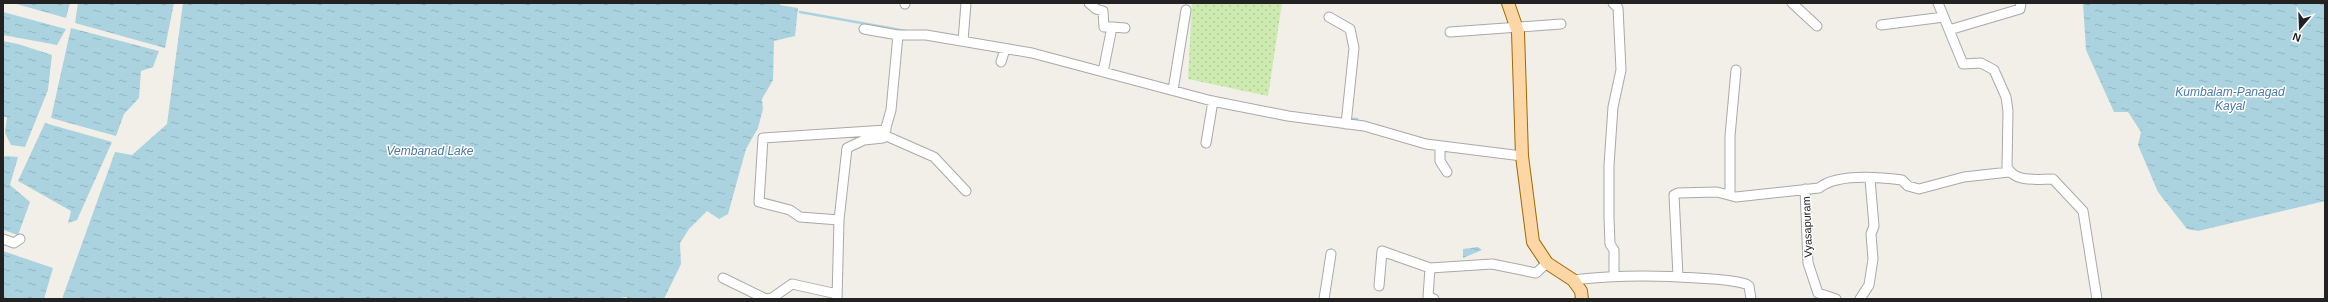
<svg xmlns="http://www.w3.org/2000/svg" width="2328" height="302" font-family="Arial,sans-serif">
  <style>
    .grass { fill: url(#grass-dots) }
    .water { fill: url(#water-ripples) }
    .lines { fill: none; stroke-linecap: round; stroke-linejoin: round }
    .stream { stroke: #aad3df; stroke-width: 2.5 }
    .minor-casing { stroke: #a9a9a9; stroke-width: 11 }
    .major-casing { stroke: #a06b00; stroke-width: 14 }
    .minor { stroke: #fff; stroke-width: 9 }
    .major { stroke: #fcd6a4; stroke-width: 12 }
    .labels { text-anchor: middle; stroke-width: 3; stroke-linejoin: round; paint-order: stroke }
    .street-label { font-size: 11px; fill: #222; stroke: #fff }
    .water-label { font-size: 12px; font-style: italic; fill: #4a7aab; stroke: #fff }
  </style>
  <defs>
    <pattern id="grass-dots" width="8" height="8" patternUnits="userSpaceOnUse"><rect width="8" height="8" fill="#cdebb0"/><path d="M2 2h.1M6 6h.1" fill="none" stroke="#b0c997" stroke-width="1.8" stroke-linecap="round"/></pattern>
    <pattern id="water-ripples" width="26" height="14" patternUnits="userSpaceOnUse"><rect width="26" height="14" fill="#aad3df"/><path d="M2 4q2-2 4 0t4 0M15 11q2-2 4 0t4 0" fill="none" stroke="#92b5bf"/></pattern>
  </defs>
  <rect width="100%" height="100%" fill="#f2efe9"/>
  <path class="grass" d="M 1192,3 L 1282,3 L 1268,96 L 1188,79 Z"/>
  <path class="water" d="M 13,3 L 70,3 L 66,18 Z
    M 78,3 L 174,3 L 165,48 L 75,23 Z
    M 183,3 L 780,3 L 780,5 L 798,8 L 795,36 L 774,41 L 773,80 L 762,99 L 763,109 L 758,128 L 746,149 L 728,214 L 719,219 L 707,211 L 689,229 L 680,243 L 681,264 L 664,299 L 630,299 L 626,297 L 615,299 L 62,299 L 115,152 L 132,155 L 167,124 Z
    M 2083,3 L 2325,3 L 2325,201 L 2198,231 L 2187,229 L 2158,192 L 2138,145 L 2141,132 L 2128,112 L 2114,112 L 2086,50 Z
    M 3,12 L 66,29 L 57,45 L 3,35 Z
    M 71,28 L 159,51 L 153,67 L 141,71 L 139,98 L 124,114 L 116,136 L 51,118 Z
    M 3,41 L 18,44 L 52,55 L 48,90 L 25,147 L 11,145 L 5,133 L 7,117 L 3,117 Z
    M 45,123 L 112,142 L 77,220 L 68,223 L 71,211 L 18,181 Z
    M 6,156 L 18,157 L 10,185 L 30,202 L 18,235 L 3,230 L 3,158 Z
    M 1478,247 L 1482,250 L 1463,258 L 1463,249 Z
    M 3,251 L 53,268 L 44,299 L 3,299 Z"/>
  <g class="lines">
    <path class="stream" d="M 800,12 L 906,31
      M 1350,119 L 1357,119 L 1358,122"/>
    <g class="minor-casing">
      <path id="minor" d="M 1089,3 L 1096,9 L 1103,11 L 1104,27 L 1112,27 L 1103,72
        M 1613,3 L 1618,8 L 1621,70 L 1613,107 L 1609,165 L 1609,218 L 1610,244 L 1614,250 L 1614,275
        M 1792,3 L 1817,26
        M 1938,3 L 1963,64 L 1981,63 L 1994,70 L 2006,97 L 2008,111 L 2007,167 C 2015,183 2037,179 2053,179 L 2083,211 L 2097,299
        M 905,4 L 905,3
        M 1329,17 L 1350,29 L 1354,48 L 1346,124
        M 1881,25 L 1944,17
        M 1112,27 L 1125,28
        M 864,29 L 898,35
        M 1949,30 L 2020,9 L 2021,3
        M 1450,32 L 1561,24
        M 963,41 L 966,3
        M 1001,62 L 1005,49
        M 1173,90 L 1186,10
        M 884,135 L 934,157 L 966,191
        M 1206,143 L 1213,101
        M 1440,146 L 1440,161 L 1447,172
        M 1805,189 L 1808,263 L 1818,293 L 1836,299
        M 1730,195 L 1730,136 L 1736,70
        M 839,220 L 800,217 L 790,210 L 759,202 L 763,138 L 886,130
        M 3,239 L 14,243 L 20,239
        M 1430,268 L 1492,264 L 1536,273 L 1547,263
        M 1678,276 L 1674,195 L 1678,193 L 1717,192 L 1736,197 L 1819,188 C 1837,173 1879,177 1902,180 L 1908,186 L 1919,189 L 1964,177 L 2009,172
        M 723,278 L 766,299 L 772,298 L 792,284 L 837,294
        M 1573,280 C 1615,275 1655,275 1697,278 C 1713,279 1730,279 1746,284 L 1749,286 L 1751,299
        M 1379,286 L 1382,251 L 1430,268 L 1428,297 L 1434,299
        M 837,299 L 839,220 L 847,148 L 864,140 L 883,138 L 891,110 L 898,35 L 926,35 L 1032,53 L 1212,101 L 1288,116 L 1364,126 L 1426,144 L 1522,156
        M 1324,299 L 1331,254
        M 1860,299 L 1869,285 L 1873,259 L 1871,234 L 1874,226 L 1870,179"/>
    </g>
    <g class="major-casing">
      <path id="major" d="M 1508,3 L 1518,32 L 1522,156 L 1533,242 L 1547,263 L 1573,280 L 1581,291 L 1582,299"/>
    </g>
    <use href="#minor" class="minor"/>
    <use href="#major" class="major"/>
  </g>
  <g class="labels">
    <g class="street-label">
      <text transform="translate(1807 227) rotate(-92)" y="4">Vyasapuram</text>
    </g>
    <g class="water-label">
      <text x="2230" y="96">Kumbalam-Panagad<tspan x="2230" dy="14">Kayal</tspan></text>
      <text x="430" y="155">Vembanad Lake</text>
    </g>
  </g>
  <rect width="2328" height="302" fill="none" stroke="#222222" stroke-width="8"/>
  <g transform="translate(2300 28) rotate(199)" stroke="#ffffff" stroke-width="3" paint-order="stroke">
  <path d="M0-3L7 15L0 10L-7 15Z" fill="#222222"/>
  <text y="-6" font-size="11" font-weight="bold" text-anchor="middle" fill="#222222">N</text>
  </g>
</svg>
